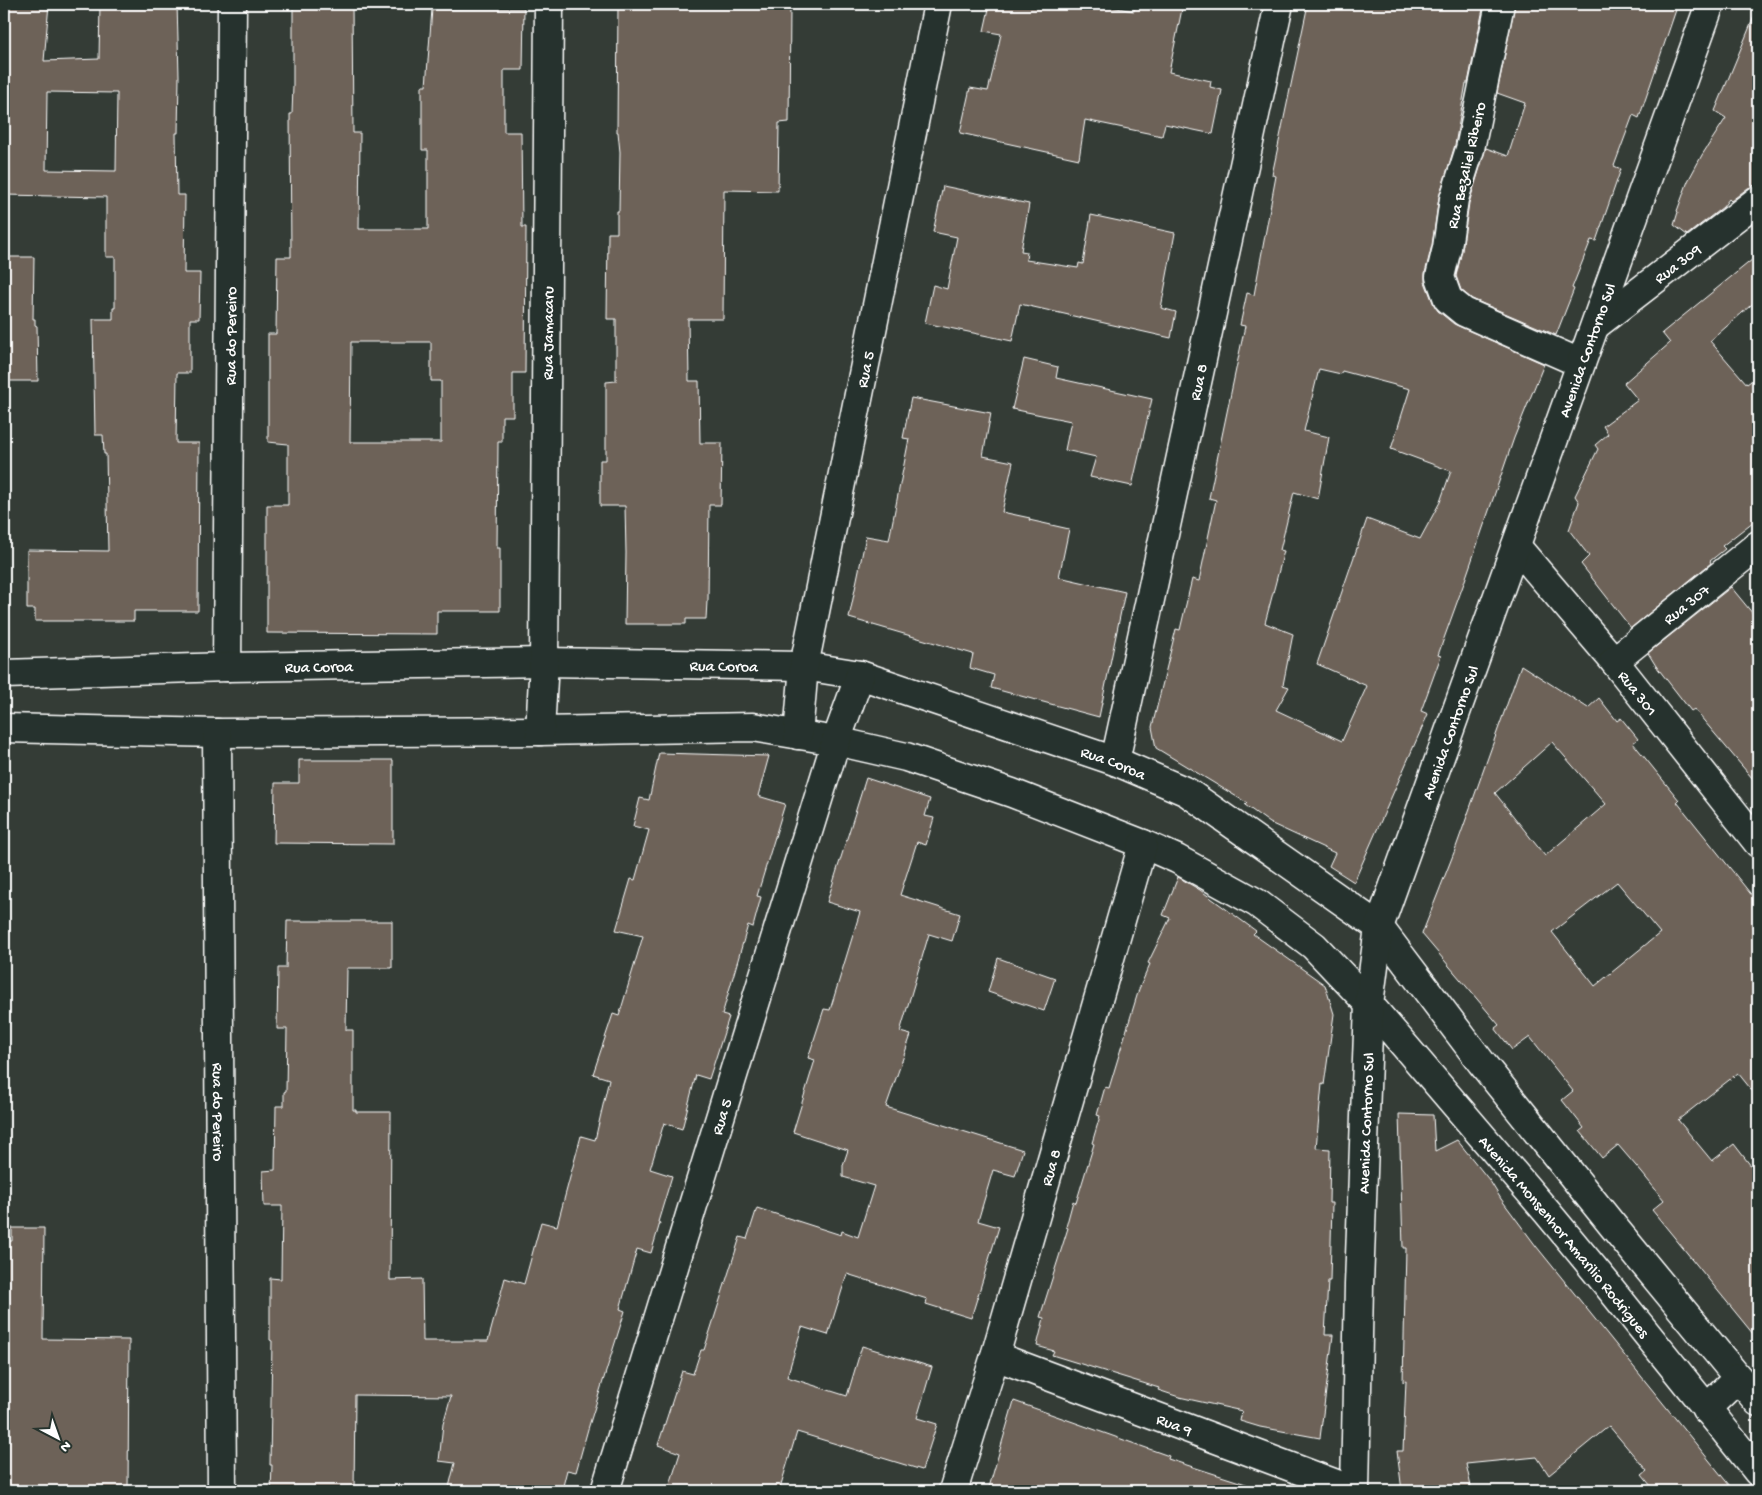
<svg xmlns="http://www.w3.org/2000/svg" width="1762" height="1495" font-family="'Gochi Hand',sans-serif">
  <style>
    .building { fill: #6d6258; stroke: #fff; fill-rule: evenodd }
    .lines { fill: none; stroke-linecap: round; stroke-linejoin: round }
    .minor-casing { stroke: #fff; stroke-width: 31 }
    .minor { stroke: #26332d; stroke-width: 28 }
    .labels { text-anchor: middle; stroke-width: 4; stroke-linejoin: round; paint-order: stroke }
    .street-label { font-size: 16px; fill: #fff; stroke: #26332d }
  </style>
  <rect width="100%" height="100%" fill="#343c36"/>
  <filter id="ink" filterUnits="userSpaceOnUse"><feTurbulence type="fractalNoise" baseFrequency=".02" numOctaves="2"/><feDisplacementMap in="SourceGraphic" scale="10" xChannelSelector="R" yChannelSelector="G"/><feConvolveMatrix kernelMatrix="1 2 1 2 8 2 1 2 1" color-interpolation-filters="sRGB"/></filter>
  <g filter="url(#ink)">
    <path class="building" d="M 4,4 L 49,4 L 44,61 L 99,59 L 100,4 L 177,4 L 179,76 L 178,133 L 176,133 L 177,195 L 185,195 L 184,273 L 200,273 L 199,319 L 190,319 L 190,373 L 177,373 L 176,443 L 199,443 L 198,611 L 134,611 L 134,621 L 35,621 L 35,609 L 27,609 L 27,550 L 108,551 L 106,454 L 104,454 L 103,435 L 95,435 L 93,319 L 113,319 L 113,308 L 115,308 L 115,257 L 106,257 L 106,197 L 4,195 ZM 47,92 L 117,93 L 116,171 L 46,170 Z
      M 293,4 L 352,4 L 353,133 L 360,133 L 359,229 L 428,229 L 428,150 L 422,150 L 422,86 L 426,86 L 432,9 L 524,8 L 523,70 L 504,70 L 504,132 L 521,132 L 522,227 L 526,227 L 525,373 L 513,373 L 513,416 L 502,416 L 502,442 L 498,442 L 497,548 L 500,548 L 500,611 L 437,611 L 437,634 L 267,633 L 267,505 L 288,505 L 288,444 L 268,442 L 268,334 L 276,334 L 277,257 L 291,257 L 290,114 L 292,114 L 293,86 ZM 351,342 L 431,342 L 431,381 L 441,381 L 441,442 L 350,442 Z
      M 618,4 L 725,4 L 725,7 L 790,8 L 789,122 L 779,123 L 778,191 L 724,190 L 723,319 L 688,319 L 689,381 L 699,381 L 700,443 L 722,443 L 721,505 L 709,505 L 708,601 L 707,601 L 706,619 L 686,619 L 686,624 L 625,624 L 626,553 L 625,506 L 600,506 L 600,460 L 606,460 L 606,382 L 616,381 L 616,319 L 607,319 L 608,233 L 617,233 L 617,211 L 619,211 L 620,152 L 618,132 L 617,132 Z
      M 990,4 L 1093,4 L 1134,11 L 1135,4 L 1183,4 L 1169,72 L 1211,81 L 1210,87 L 1222,90 L 1213,134 L 1165,124 L 1162,136 L 1085,120 L 1079,159 L 960,133 L 970,88 L 988,91 L 995,62 L 1001,34 L 984,31 Z
      M 1308,4 L 1484,4 L 1468,83 L 1466,83 L 1455,145 L 1439,197 L 1432,245 L 1425,273 L 1425,282 L 1434,305 L 1438,311 L 1454,324 L 1544,364 L 1514,438 L 1464,583 L 1438,655 L 1441,656 L 1421,711 L 1428,714 L 1354,882 L 1329,866 L 1335,853 L 1270,823 L 1245,805 L 1247,803 L 1156,748 L 1152,727 L 1176,629 L 1180,630 L 1192,579 L 1199,581 L 1216,500 L 1209,498 L 1245,326 L 1240,325 L 1247,293 L 1254,295 L 1276,176 L 1272,175 ZM 1319,369 L 1341,374 L 1342,371 L 1410,389 L 1391,449 L 1451,471 L 1440,502 L 1420,539 L 1367,519 L 1317,664 L 1367,686 L 1342,741 L 1276,710 L 1289,687 L 1283,685 L 1293,634 L 1265,623 L 1284,551 L 1280,550 L 1294,492 L 1318,499 L 1329,437 L 1304,431 Z
      M 1515,4 L 1678,4 L 1639,118 L 1633,115 L 1614,166 L 1621,169 L 1596,241 L 1591,240 L 1572,288 L 1574,289 L 1556,335 L 1472,299 L 1461,290 L 1456,276 L 1462,250 L 1469,203 L 1486,148 L 1508,156 L 1525,103 L 1497,93 Z
      M 1758,7 L 1758,185 L 1748,188 L 1731,201 L 1729,199 L 1723,207 L 1687,235 L 1674,225 L 1678,212 L 1677,211 L 1688,181 L 1702,155 L 1726,118 L 1715,111 Z
      M 943,186 L 1029,204 L 1021,251 L 1027,252 L 1026,260 L 1078,268 L 1079,263 L 1083,264 L 1091,215 L 1175,233 L 1161,308 L 1176,312 L 1171,338 L 1020,304 L 1012,341 L 925,323 L 933,285 L 947,289 L 957,237 L 933,232 Z
      M 1758,255 L 1758,299 L 1710,341 L 1747,384 L 1758,376 L 1758,518 L 1722,546 L 1725,549 L 1710,561 L 1711,563 L 1631,628 L 1581,564 L 1589,556 L 1569,530 L 1579,502 L 1575,496 L 1598,449 L 1595,445 L 1608,434 L 1603,426 L 1638,400 L 1624,383 L 1670,343 L 1662,333 Z
      M 4,257 L 34,257 L 33,319 L 35,319 L 35,325 L 37,326 L 38,381 L 4,381 Z
      M 1024,359 L 1058,367 L 1056,378 L 1152,399 L 1132,486 L 1090,477 L 1096,457 L 1065,450 L 1071,421 L 1012,409 Z
      M 911,398 L 991,413 L 983,456 L 1013,462 L 1002,512 L 1030,518 L 1029,520 L 1069,529 L 1059,577 L 1125,592 L 1099,717 L 991,688 L 994,675 L 970,668 L 973,654 L 849,618 L 866,536 L 889,540 L 909,439 L 903,438 Z
      M 1731,587 L 1758,620 L 1758,785 L 1694,709 L 1691,711 L 1656,666 L 1648,653 Z
      M 1521,665 L 1588,708 L 1599,698 L 1617,721 L 1621,718 L 1638,739 L 1633,743 L 1679,800 L 1677,802 L 1758,903 L 1758,1098 L 1738,1073 L 1678,1120 L 1712,1161 L 1734,1144 L 1758,1175 L 1758,1340 L 1652,1210 L 1664,1200 L 1642,1173 L 1618,1145 L 1602,1158 L 1580,1131 L 1584,1128 L 1562,1100 L 1573,1091 L 1530,1037 L 1512,1050 L 1495,1028 L 1499,1025 L 1422,934 L 1455,850 ZM 1552,742 L 1606,804 L 1545,856 L 1495,793 ZM 1617,882 L 1660,933 L 1595,986 L 1552,932 Z
      M 659,753 L 769,756 L 758,796 L 785,804 L 757,896 L 761,897 L 753,927 L 748,925 L 722,1015 L 729,1017 L 709,1079 L 696,1075 L 682,1129 L 664,1123 L 650,1169 L 672,1176 L 658,1222 L 660,1223 L 651,1253 L 637,1249 L 620,1309 L 625,1311 L 588,1429 L 576,1472 L 567,1470 L 563,1486 L 560,1486 L 560,1491 L 448,1491 L 455,1463 L 439,1461 L 443,1424 L 451,1396 L 355,1395 L 354,1491 L 271,1491 L 272,1465 L 270,1465 L 272,1341 L 270,1340 L 270,1278 L 281,1279 L 282,1206 L 264,1206 L 263,1171 L 275,1170 L 276,1106 L 284,1106 L 284,1092 L 286,1091 L 287,1029 L 277,1029 L 278,968 L 286,968 L 287,921 L 392,921 L 392,968 L 347,968 L 346,1030 L 353,1030 L 353,1110 L 356,1110 L 356,1112 L 391,1112 L 390,1280 L 422,1279 L 423,1341 L 488,1341 L 505,1278 L 524,1284 L 541,1222 L 557,1226 L 581,1136 L 595,1140 L 609,1079 L 593,1074 L 613,1014 L 619,1016 L 643,936 L 616,930 L 631,879 L 635,880 L 649,830 L 633,826 L 640,798 L 649,800 Z
      M 299,760 L 393,760 L 393,844 L 274,843 L 275,783 L 299,783 Z
      M 866,778 L 930,799 L 925,816 L 934,818 L 926,845 L 917,842 L 900,895 L 960,914 L 952,941 L 929,934 L 900,1032 L 911,1035 L 886,1107 L 1023,1150 L 1015,1176 L 993,1170 L 978,1221 L 999,1227 L 971,1318 L 926,1304 L 927,1299 L 847,1274 L 828,1335 L 802,1327 L 787,1377 L 847,1396 L 862,1346 L 932,1367 L 917,1418 L 937,1424 L 922,1470 L 797,1432 L 779,1491 L 668,1491 L 680,1453 L 658,1445 L 682,1371 L 693,1374 L 701,1350 L 704,1350 L 740,1237 L 747,1239 L 757,1208 L 841,1235 L 842,1231 L 858,1237 L 874,1186 L 843,1177 L 843,1165 L 848,1150 L 793,1132 L 815,1060 L 808,1058 L 824,1009 L 830,1010 L 860,912 L 827,902 Z
      M 1178,877 L 1200,890 L 1256,931 L 1253,934 L 1263,941 L 1325,985 L 1334,1014 L 1324,1085 L 1322,1084 L 1316,1148 L 1330,1149 L 1329,1203 L 1332,1203 L 1330,1281 L 1328,1281 L 1325,1335 L 1333,1335 L 1320,1438 L 1260,1427 L 1240,1421 L 1242,1411 L 1179,1397 L 1158,1390 L 1159,1388 L 1052,1355 L 1054,1351 L 1037,1346 L 1044,1318 L 1040,1317 L 1068,1228 L 1066,1227 L 1073,1201 L 1076,1203 L 1094,1144 L 1092,1143 L 1100,1116 L 1097,1115 L 1105,1087 L 1109,1088 L 1139,989 L 1150,964 L 1148,963 L 1170,918 L 1163,915 Z
      M 998,958 L 1055,978 L 1044,1011 L 988,992 Z
      M 1399,1114 L 1433,1115 L 1435,1151 L 1457,1140 L 1490,1181 L 1501,1199 L 1536,1246 L 1734,1491 L 1655,1491 L 1642,1475 L 1647,1471 L 1609,1426 L 1549,1475 L 1537,1457 L 1466,1464 L 1472,1491 L 1402,1491 L 1397,1451 L 1403,1451 L 1406,1381 L 1403,1382 L 1406,1248 L 1403,1248 Z
      M 12,1228 L 44,1228 L 43,1339 L 129,1340 L 128,1491 L 4,1491 L 4,1241 L 12,1241 Z
      M 1014,1401 L 1169,1456 L 1168,1459 L 1249,1485 L 1249,1491 L 988,1491 Z"/>
    <g class="lines">
      <g class="minor-casing">
        <g id="minor">
          <path d="M 1500,4 L 1470,149 L 1454,199 L 1447,248 L 1440,277 L 1448,299 L 1464,312 L 1580,363"/>
          <path id="s1" d="M 1596,325 L 1758,200"/>
          <path id="s2" d="M 1516,546 L 1614,661 L 1758,843"/>
          <path id="s3" d="M 1614,661 L 1758,545"/>
          <path id="s4" d="M 227,667 L 232,4"/>
          <path id="s5" d="M 4,674 L 227,667 L 544,662 L 804,666 L 860,675 L 1115,761 L 1187,792 L 1379,927 L 1481,1062 L 1613,1226 L 1758,1402"/>
          <path id="s6" d="M 4,728 L 217,733 L 540,731 L 753,727 L 836,741 L 906,757 L 1012,793 L 1143,844 L 1177,859 L 1257,903 L 1314,946 L 1369,1004 L 1547,1212 L 1605,1282 L 1758,1472"/>
          <path id="s7" d="M 540,731 L 544,662 L 549,4"/>
          <path id="s8" d="M 217,733 L 222,1491"/>
          <path id="s9" d="M 798,735 L 804,666 L 938,4"/>
          <path id="s10" d="M 1115,761 L 1279,4"/>
          <path id="s11" d="M 995,1356 L 1355,1491"/>
          <path d="M 1706,1409 L 1738,1378"/>
          <path id="s12" d="M 605,1491 L 836,741 L 860,675"/>
          <path id="s13" d="M 953,1491 L 995,1356 L 1143,844"/>
          <path id="s14" d="M 1355,1491 L 1359,1285 L 1369,1004 L 1379,927 L 1710,4"/>
        </g>
      </g>
      <use href="#minor" class="minor"/>
    </g>
  </g>
  <g class="labels">
    <g class="street-label">
      <text transform="translate(1465 165) rotate(-77)" y="6">Rua Bezaliel Ribeiro</text>
      <text dy="6" stroke="none"><textPath href="#s1" startOffset="102">Rua 309</textPath></text>
      <text dy="6" stroke="none"><textPath href="#s7" startOffset="398">Rua Jamacaru</textPath></text>
      <text dy="6" stroke="none"><textPath href="#s4" startOffset="331">Rua do Pereiro</textPath></text>
      <text dy="6" stroke="none"><textPath href="#s14" startOffset="1178">Avenida Contorno Sul</textPath></text>
      <text dy="6" stroke="none"><textPath href="#s9" startOffset="372">Rua 5</textPath></text>
      <text dy="6" stroke="none"><textPath href="#s10" startOffset="388">Rua 8</textPath></text>
      <text dy="6" stroke="none"><textPath href="#s3" startOffset="92">Rua 307</textPath></text>
      <text dy="6" stroke="none"><textPath href="#s5" startOffset="315">Rua Coroa</textPath></text>
      <text dy="6" stroke="none"><textPath href="#s5" startOffset="720">Rua Coroa</textPath></text>
      <text dy="6" stroke="none"><textPath href="#s2" startOffset="191">Rua 301</textPath></text>
      <text dy="6" stroke="none"><textPath href="#s14" startOffset="772">Avenida Contorno Sul</textPath></text>
      <text dy="6" stroke="none"><textPath href="#s5" startOffset="1125">Rua Coroa</textPath></text>
      <text dy="6" stroke="none"><textPath href="#s8" startOffset="379">Rua do Pereiro</textPath></text>
      <text dy="6" stroke="none"><textPath href="#s12" startOffset="392">Rua 5</textPath></text>
      <text dy="6" stroke="none"><textPath href="#s14" startOffset="368">Avenida Contorno Sul</textPath></text>
      <text dy="6" stroke="none"><textPath href="#s13" startOffset="338">Rua 8</textPath></text>
      <text dy="6" stroke="none"><textPath href="#s6" startOffset="1741">Avenida Monsenhor Amarilio Rodrigues</textPath></text>
      <text dy="6" stroke="none"><textPath href="#s11" startOffset="192">Rua 9</textPath></text>
    </g>
  </g>
  <rect width="1762" height="1495" fill="none" stroke="#26332d" stroke-width="20"/>
  <rect x="10" y="10" width="1742" height="1475" fill="none" stroke="#fff" stroke-width="2" filter="url(#ink)"/>
  <g transform="translate(58 1438) rotate(139)" stroke="#26332d" stroke-width="4" paint-order="stroke">
  <path d="M0-4L9 19L0 12L-9 19Z" fill="#ffffff"/>
  <text y="-8" font-size="14" font-weight="bold" text-anchor="middle" fill="#ffffff">N</text>
  </g>
</svg>
